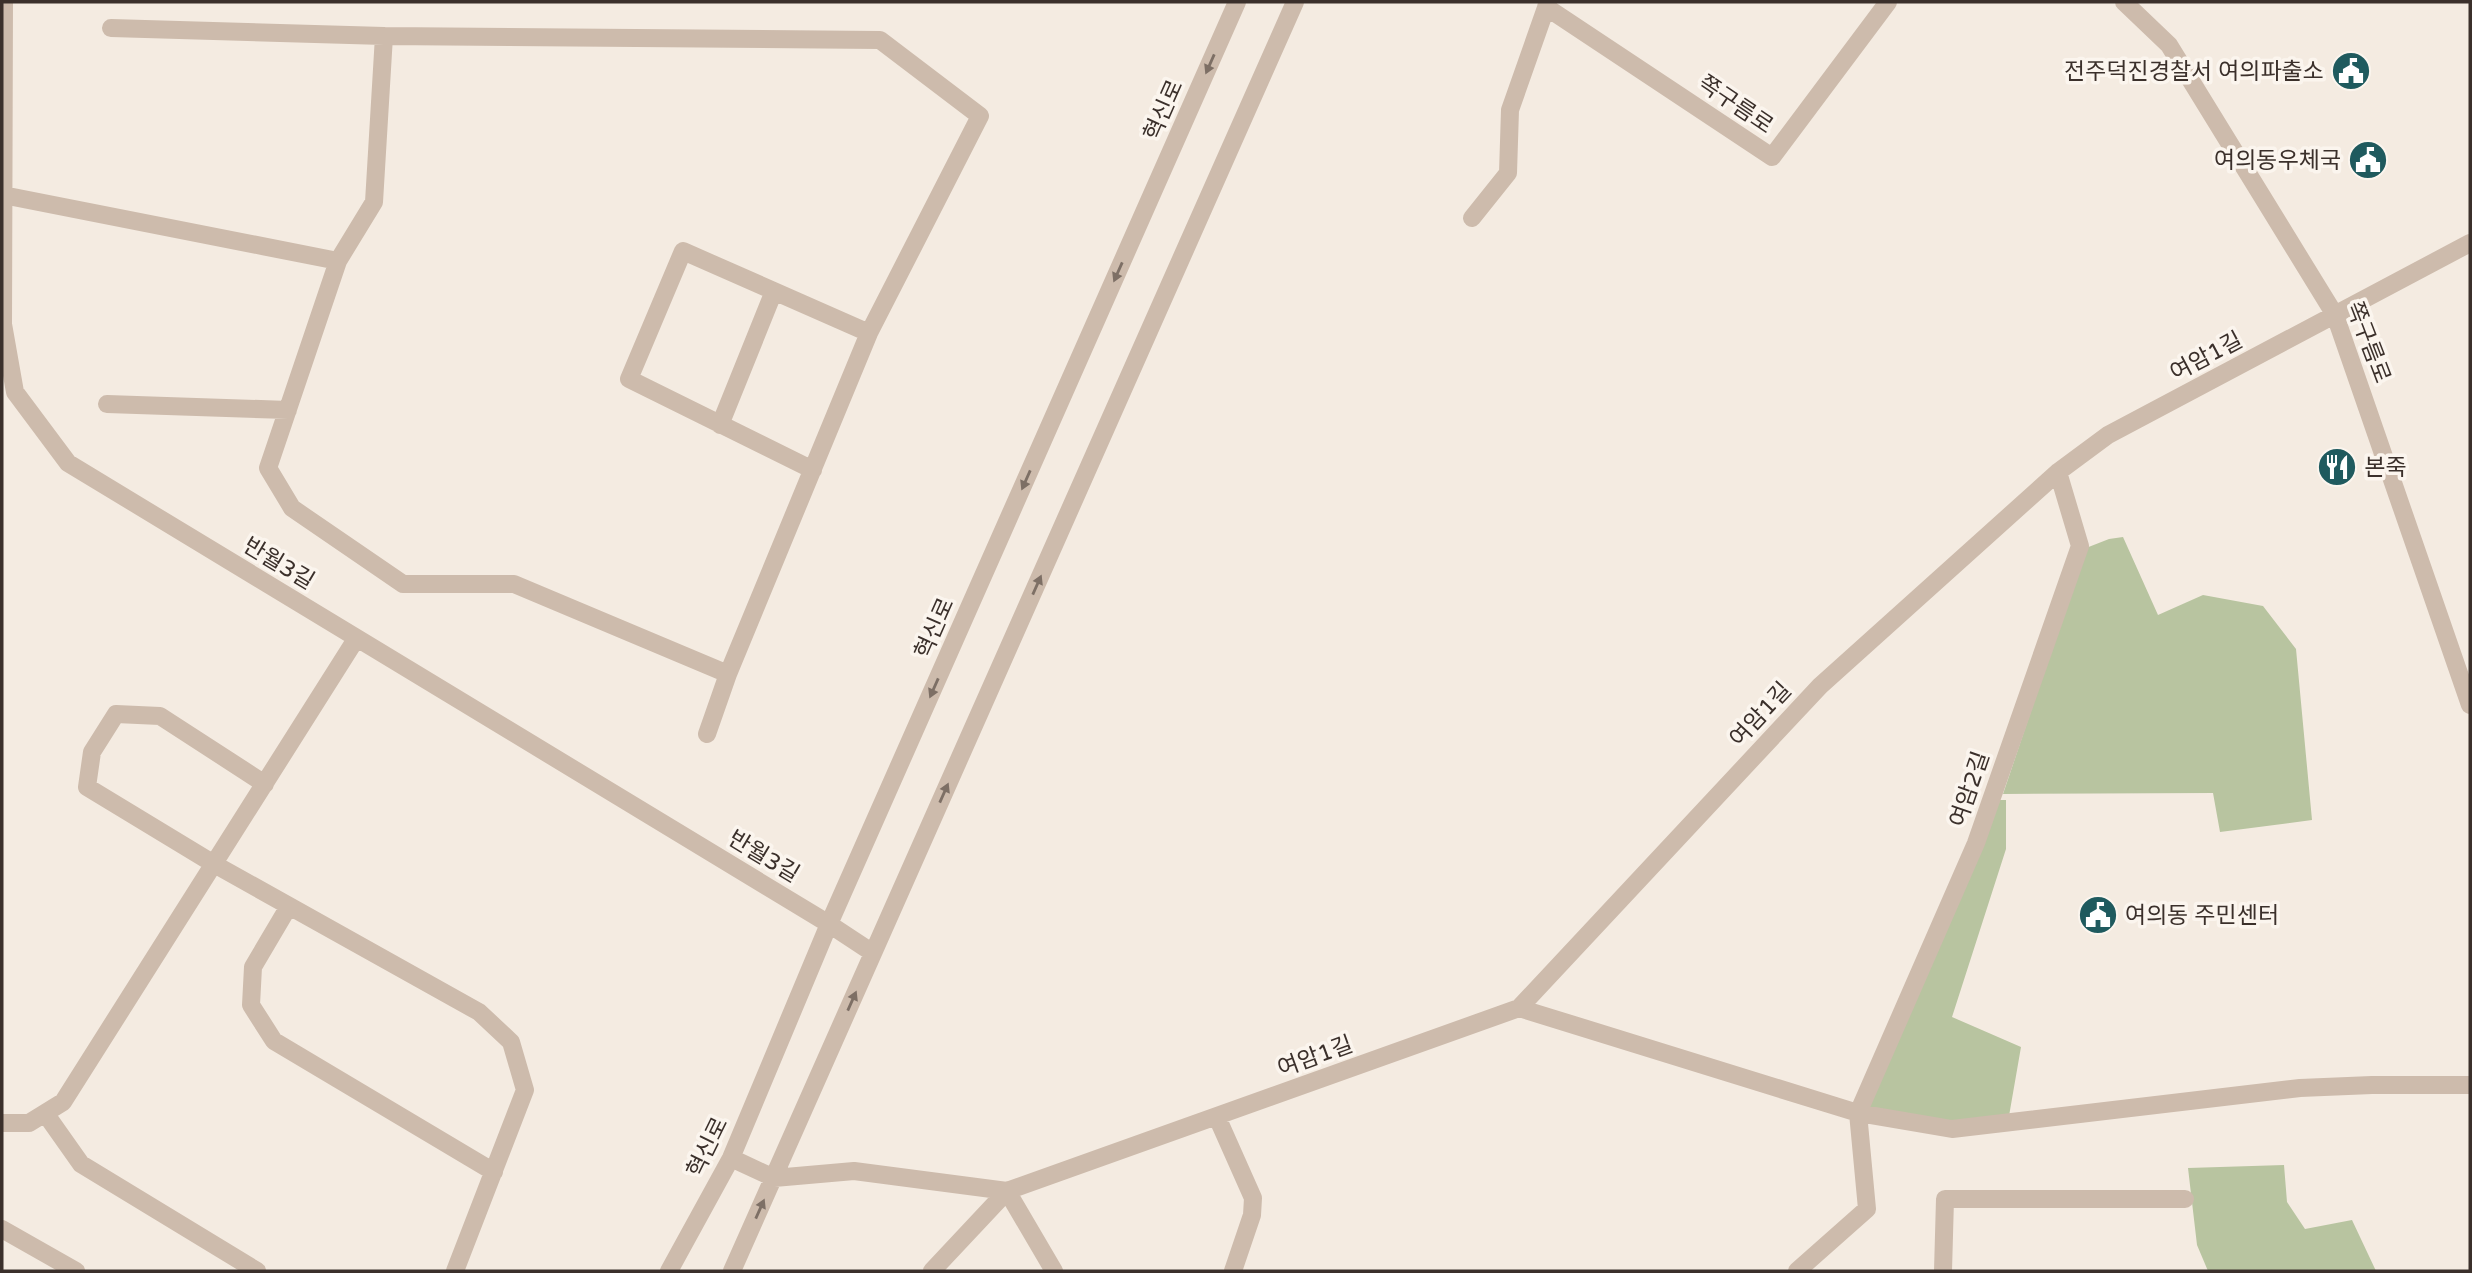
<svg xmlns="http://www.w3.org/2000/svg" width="2472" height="1273" font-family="'Varela Round','Noto Sans KR',sans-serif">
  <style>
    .green { fill: #b8c4a0 }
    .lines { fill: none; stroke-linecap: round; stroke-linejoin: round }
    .minor { stroke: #cdbbac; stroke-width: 18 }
    .oneway { fill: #7d6f65 }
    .labels { text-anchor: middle; stroke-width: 7; stroke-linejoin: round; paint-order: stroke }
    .poi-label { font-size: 23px; fill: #3b302b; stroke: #fbf5ee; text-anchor: end }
    .street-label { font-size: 23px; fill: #3b302b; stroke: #fbf5ee }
  </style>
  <rect width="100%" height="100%" fill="#f4ebe1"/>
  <path class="green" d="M 2123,537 L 2158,615 L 2203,595 L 2263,606 L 2296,649 L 2312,820 L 2220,832 L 2213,793 L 2003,794 L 2086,548 L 2109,539 Z
    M 2000,800 L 2006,800 L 2006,849 L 1952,1017 L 2021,1047 L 2009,1116 L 1953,1123 L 1866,1110 Z
    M 2284,1165 L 2287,1202 L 2305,1229 L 2352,1220 L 2376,1271 L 2208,1271 L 2197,1245 L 2188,1168 Z"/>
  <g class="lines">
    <path class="minor" d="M 4,2 L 3,324 L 15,392 L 68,463 L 829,924 L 873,953
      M 2124,2 L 2169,45 L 2335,315 L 2470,705
      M 1546,7 L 1772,157 L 1888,2
      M 111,28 L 384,36 L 880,40 L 980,116 L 869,333 L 728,674 L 707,734
      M 3,195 L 338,261 L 374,202 L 384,36
      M 1472,218 L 1508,173 L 1510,110 L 1548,2
      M 338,261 L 268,468 L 292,508 L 403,584 L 514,584 L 728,674
      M 107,404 L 288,410
      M 720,425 L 774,291
      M 813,470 L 629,379 L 683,251 L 869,333
      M 265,784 L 160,716 L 116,714 L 92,752 L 87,787 L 214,864 L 479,1012 L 511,1042 L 525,1090 L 455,1271
      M 289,906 L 253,967 L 251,1005 L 274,1041 L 494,1172
      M 1519,1008 L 1858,1113 L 1952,1129 L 2300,1088 L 2372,1085 L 2470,1085
      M 45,1113 L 81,1164 L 257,1271
      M 1217,1117 L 1253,1198 L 1252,1215 L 1233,1271
      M 2,1123 L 29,1123 L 63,1102 L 356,639
      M 731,1158 L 774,1178 L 854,1171 L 1007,1191 L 1519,1008 L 1820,686 L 2058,472 L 2108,435 L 2470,243
      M 2,1229 L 76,1271
      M 669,1271 L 731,1158 L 829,924 L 1237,2
      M 732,1271 L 1295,2
      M 932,1271 L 1007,1191 L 1054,1271
      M 1797,1271 L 1867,1209 L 1858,1113 L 1976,843 L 2080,546 L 2058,472
      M 1943,1271 L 1945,1199 L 2185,1199"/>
  </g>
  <defs><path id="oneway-solid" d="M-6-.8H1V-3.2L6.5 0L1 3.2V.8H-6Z" transform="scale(1.75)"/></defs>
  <g class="oneway">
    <use href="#oneway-solid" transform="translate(1210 64) rotate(114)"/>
    <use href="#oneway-solid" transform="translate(1118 272) rotate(114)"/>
    <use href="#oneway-solid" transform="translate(1026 480) rotate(114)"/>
    <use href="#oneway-solid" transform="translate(1037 585) rotate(-66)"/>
    <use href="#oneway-solid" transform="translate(934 688) rotate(114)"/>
    <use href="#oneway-solid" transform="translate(944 793) rotate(-66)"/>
    <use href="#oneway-solid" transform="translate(852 1001) rotate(-66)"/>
    <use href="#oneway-solid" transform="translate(760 1209) rotate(-66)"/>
  </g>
  <defs>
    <g id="civic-disc" transform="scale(2.0125)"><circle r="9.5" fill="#1f5a5e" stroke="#fbf5ee"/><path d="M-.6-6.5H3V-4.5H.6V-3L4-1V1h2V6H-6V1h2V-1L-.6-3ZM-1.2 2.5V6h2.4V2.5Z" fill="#fff"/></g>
    <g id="restaurant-disc" transform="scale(2.0125)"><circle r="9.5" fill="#1f5a5e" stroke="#fbf5ee"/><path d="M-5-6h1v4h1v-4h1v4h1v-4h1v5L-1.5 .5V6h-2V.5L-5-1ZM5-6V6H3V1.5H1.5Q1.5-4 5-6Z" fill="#fff"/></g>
  </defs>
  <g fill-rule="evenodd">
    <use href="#civic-disc" x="2351" y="71"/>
    <use href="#civic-disc" x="2368" y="160"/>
    <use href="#restaurant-disc" x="2337" y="467"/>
    <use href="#civic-disc" x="2098" y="915"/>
  </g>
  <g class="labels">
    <g class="poi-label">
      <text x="2324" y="79">전주덕진경찰서 여의파출소</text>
      <text x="2341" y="168">여의동우체국</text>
      <text x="2364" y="475" text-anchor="start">본죽</text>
      <text x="2125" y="923" text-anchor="start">여의동 주민센터</text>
    </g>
    <g class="street-label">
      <text transform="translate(1736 104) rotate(34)" y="8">쪽구름로</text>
      <text transform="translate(1163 110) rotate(-66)" y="8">혁신로</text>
      <text transform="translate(2369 342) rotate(69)" y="8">쪽구름로</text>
      <text transform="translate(2206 356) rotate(-28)" y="8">여암1길</text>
      <text transform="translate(279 563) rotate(31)" y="8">반월3길</text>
      <text transform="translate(934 628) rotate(-66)" y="8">혁신로</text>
      <text transform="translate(1760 714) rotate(-47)" y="8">여암1길</text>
      <text transform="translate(1969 789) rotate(-71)" y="8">여암2길</text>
      <text transform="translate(764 856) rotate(31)" y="8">반월3길</text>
      <text transform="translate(1315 1056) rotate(-20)" y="8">여암1길</text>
      <text transform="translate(707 1147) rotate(-64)" y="8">혁신로</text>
    </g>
  </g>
  <rect width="2472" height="1273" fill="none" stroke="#3b302b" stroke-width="7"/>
</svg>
